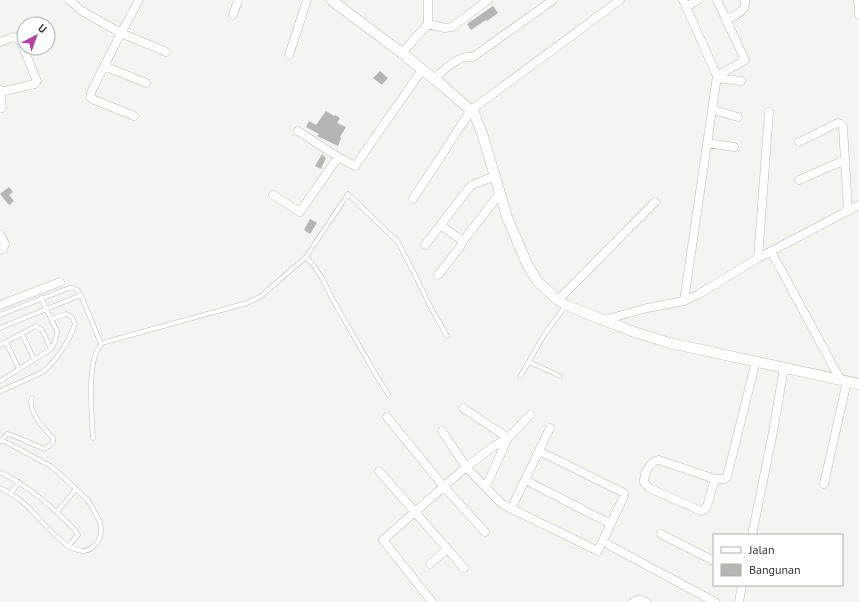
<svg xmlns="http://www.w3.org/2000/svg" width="859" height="602" font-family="'PT Sans',sans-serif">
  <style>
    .building { fill: #b5b6b1 }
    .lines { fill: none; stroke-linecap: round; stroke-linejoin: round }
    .service-casing { stroke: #bbbdb8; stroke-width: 5 }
    .minor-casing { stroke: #bbbdb8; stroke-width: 9 }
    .tertiary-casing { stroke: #bbbdb8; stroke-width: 11 }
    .service { stroke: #fff; stroke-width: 4 }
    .minor { stroke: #fff; stroke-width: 8 }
    .tertiary { stroke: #fff; stroke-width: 10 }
  </style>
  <rect width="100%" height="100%" fill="#f4f5f0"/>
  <path class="building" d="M 493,6 L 498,13 L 487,21 L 486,20 L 471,30 L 467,24 Z
    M 380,71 L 388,78 L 382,85 L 373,78 Z
    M 326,111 L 334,116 L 335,115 L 340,118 L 337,123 L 346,127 L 340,137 L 341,138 L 338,146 L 317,136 L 319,134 L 306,127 L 309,121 L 316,125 Z
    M 322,154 L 326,158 L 321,169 L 315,166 Z
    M 9,187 L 13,192 L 9,195 L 14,201 L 9,205 L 0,194 Z
    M 310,219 L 317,223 L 310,234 L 304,230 Z"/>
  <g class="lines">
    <g class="service-casing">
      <path id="service" d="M 306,257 L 314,266 L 322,278 L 333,300 L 376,375 L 388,394
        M 0,315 L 69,288 C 75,287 78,290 81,295 L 101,344
        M 0,328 L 81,295
        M 22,334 L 34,359
        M 6,342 L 19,369
        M 0,345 L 36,326 L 42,330 L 51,349
        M 529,362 L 560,376
        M 520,377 L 544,335 L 566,305
        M 0,381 L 51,349 C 55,343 57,338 57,331 L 41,298
        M 0,392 C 13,384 28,380 42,372 C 55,364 70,339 75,324 L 72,317 L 66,314 L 52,319
        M 93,438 C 92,418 86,359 101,345 C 103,342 106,342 109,341 L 247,303 L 261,296 L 306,257 L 348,194 L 398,242 L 416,277 L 431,308 L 447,336
        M 0,440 L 10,444 L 52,467 L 88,500 L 100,522 C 102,530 101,539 95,545 C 75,568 40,517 26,505 C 18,498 9,492 0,488
        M 1,441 L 7,434 L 12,435 L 44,449 L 49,446 L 53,442 L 53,438 C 45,430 27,411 32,398
        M 0,472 C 29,486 54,508 76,531 L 78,535 L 68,546
        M 11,493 L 19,482
        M 57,512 L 76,489"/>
    </g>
    <g class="minor-casing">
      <path id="minor" d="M 69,0 L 82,11 L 121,33 L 92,90 L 90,97 L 92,99 L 134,116
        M 139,0 L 121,33 L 166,52
        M 683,0 L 717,76 L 684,301
        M 717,0 L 745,60 L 717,76
        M 858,0 L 859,15
        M 686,7 L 698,0
        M 233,15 L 238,0
        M 726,20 C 735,15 747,12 745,0
        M 428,24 L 445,28 L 452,27 L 488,0
        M 0,42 L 14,37 L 20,40 L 37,81 L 35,84 L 0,92
        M 402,53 L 428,24 L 428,0
        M 289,55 L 307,0
        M 104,66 L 146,83
        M 717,78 L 741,81
        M 434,79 C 445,69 458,55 473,57 L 553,0
        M 0,90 L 2,108
        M 713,110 L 738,117
        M 298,131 L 338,157 L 355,166 L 422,70
        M 799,142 L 838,123 L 841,124 L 843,127 L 848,211
        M 708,143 L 734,147
        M 799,180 L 845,160
        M 273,195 L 300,212 L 338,157
        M 413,199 L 471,110 L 620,0
        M 0,234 L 5,244 L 3,249 L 0,250
        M 463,241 L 500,193
        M 425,245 L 469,188 L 472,185 L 495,176
        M 771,251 L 840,379
        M 758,258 L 769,112
        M 438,275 L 460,247 L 463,241 L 440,225
        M 558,300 L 655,202
        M 0,305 L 60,282
        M 604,320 L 647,308 L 684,301 L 699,294 L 758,258 L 859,205
        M 463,408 L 508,438 L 486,486
        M 387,417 L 444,487 L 485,532
        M 442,431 L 466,467 L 502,504 L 598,551 L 624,496 L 624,493 L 539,451
        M 379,471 L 464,568
        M 715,479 L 707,506 L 704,510 L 701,511 L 649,488 L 644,482 C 644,473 649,462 659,460 L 715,479 L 724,479 L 727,477 L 756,361
        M 525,480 L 611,524
        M 824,484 L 847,381
        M 511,509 L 550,428
        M 661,534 L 714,561
        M 752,535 L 773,432 L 784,367
        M 609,545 L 715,602
        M 430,564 L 447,549
        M 432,602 L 383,540 L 466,467 L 494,446 L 508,438 L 530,415
        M 633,602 L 639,599 L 646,602
        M 739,602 L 742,585"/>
    </g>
    <g class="tertiary-casing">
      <path id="tertiary" d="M 331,0 L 402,53 L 444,87 L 474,113 L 483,136 L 507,217 L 528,266 L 538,282 L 558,300 L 566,305 L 588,314 L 637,333 L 670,343 L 859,384"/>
    </g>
    <use href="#service" class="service"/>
    <use href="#minor" class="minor"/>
    <use href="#tertiary" class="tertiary"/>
  </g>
  <rect x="713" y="534" width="130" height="52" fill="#ffffff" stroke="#aeafae"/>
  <rect x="721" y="547" width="20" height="6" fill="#ffffff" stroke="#aeafae"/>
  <text x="749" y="554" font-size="12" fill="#353634">Jalan</text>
  <rect x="721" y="564" width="20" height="12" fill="#b5b6b1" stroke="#aeafae"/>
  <text x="749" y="574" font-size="12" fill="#353634">Bangunan</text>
  <g transform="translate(36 36) rotate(41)"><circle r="19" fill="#ffffff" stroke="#aeafae"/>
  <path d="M0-3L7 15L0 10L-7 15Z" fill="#b5439f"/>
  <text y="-6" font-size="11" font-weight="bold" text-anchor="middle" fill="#353634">U</text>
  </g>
</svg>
